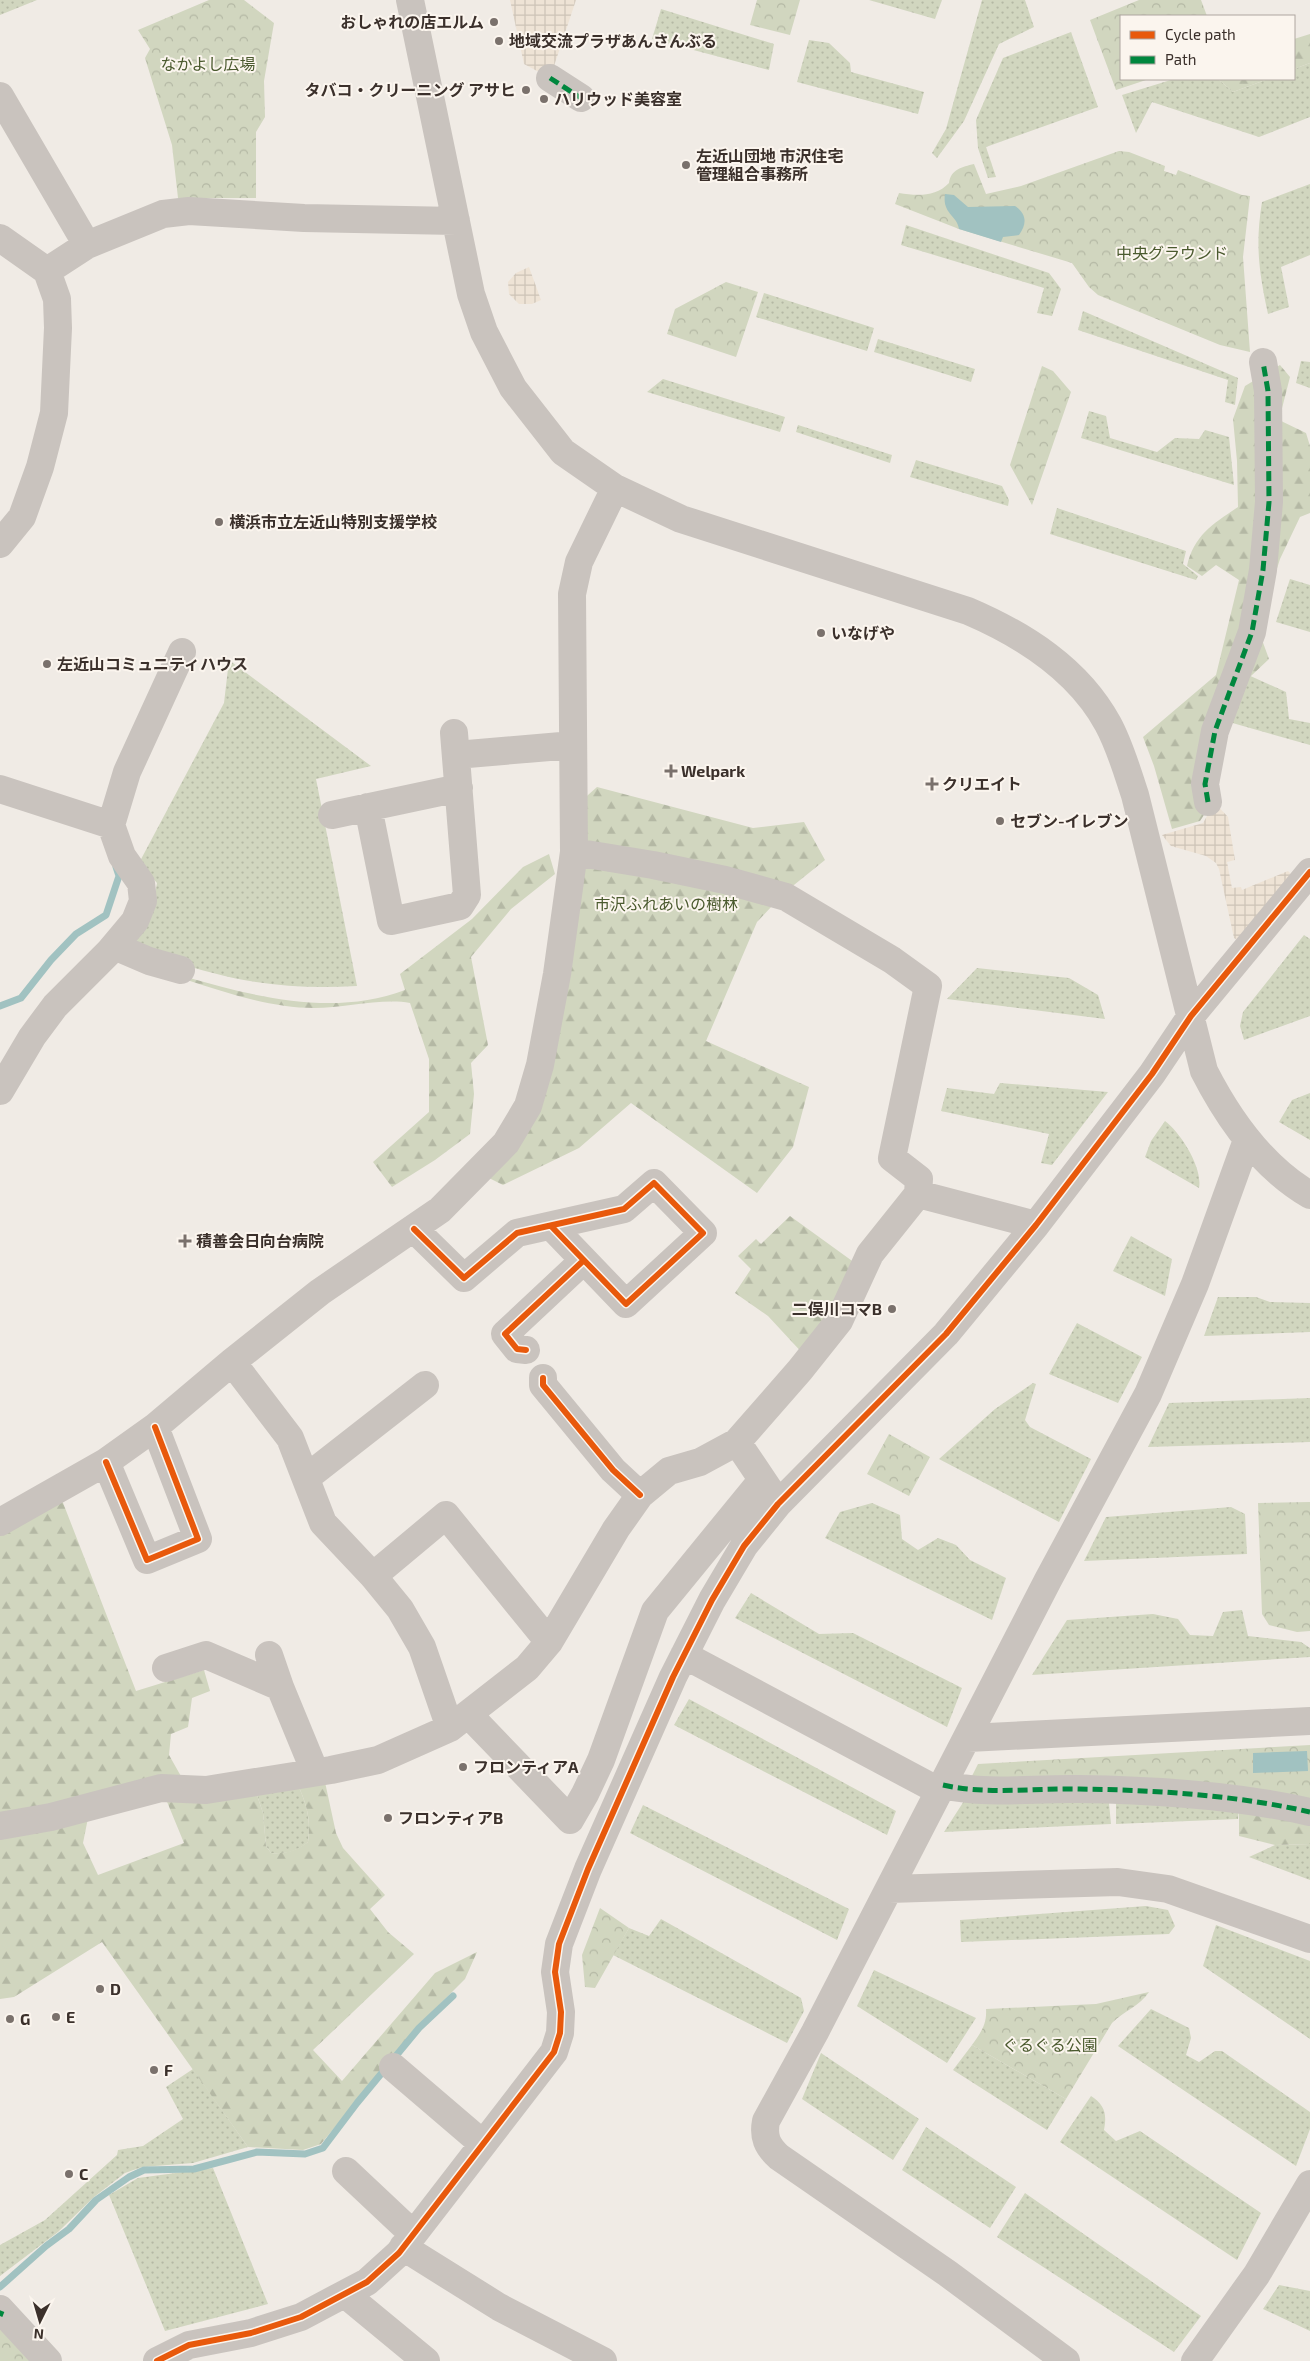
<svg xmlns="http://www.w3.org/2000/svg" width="1310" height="2361" font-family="'Exo 2','Noto Sans JP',sans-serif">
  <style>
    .grass { fill: url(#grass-dots) }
    .forest { fill: url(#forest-firs) }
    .park { fill: url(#park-crowns) }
    .plaza { fill: url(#plaza-grid) }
    .water { fill: #a1c2c1 }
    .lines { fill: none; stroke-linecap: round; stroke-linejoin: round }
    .stream { stroke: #a1c2c1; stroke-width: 7 }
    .minor { stroke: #c9c3be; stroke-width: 28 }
    .quiet { stroke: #00873e; stroke-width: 5; stroke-dasharray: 10 5; stroke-linecap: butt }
    .cycleway-casing { stroke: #fbf5ee; stroke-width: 9 }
    .cycleway { stroke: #e8590c; stroke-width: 6 }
    .poi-dot { fill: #7a716c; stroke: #fbf5ee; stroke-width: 2 }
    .labels { text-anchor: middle; stroke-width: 4; stroke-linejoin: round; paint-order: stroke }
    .poi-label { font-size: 16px; font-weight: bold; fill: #3b302b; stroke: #fbf5ee; text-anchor: start }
    .park-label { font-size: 16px; fill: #4a5a2e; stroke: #fbf5ee }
  </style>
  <defs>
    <pattern id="grass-dots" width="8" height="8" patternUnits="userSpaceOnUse" patternTransform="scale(1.25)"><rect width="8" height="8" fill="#d1d6bf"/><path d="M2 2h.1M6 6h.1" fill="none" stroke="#b4b8a4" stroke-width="1.8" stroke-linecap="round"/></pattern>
    <pattern id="forest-firs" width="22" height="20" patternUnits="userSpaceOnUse" patternTransform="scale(1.25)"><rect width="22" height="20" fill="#d1d6bf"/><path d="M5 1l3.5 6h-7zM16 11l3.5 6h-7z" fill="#b4b8a4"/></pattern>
    <pattern id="park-crowns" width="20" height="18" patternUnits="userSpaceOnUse" patternTransform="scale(1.25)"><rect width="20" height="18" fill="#d1d6bf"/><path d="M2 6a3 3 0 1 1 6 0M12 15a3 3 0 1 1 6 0" fill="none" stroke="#b4b8a4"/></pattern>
    <pattern id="plaza-grid" width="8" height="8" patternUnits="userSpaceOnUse" patternTransform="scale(1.25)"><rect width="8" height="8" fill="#eee3d5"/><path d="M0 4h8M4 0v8" fill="none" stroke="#cdc3b7"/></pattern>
  </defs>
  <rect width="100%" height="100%" fill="#f0ebe5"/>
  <path class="grass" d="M 0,0 L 37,0 L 0,15 Z
    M 869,0 L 942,0 L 935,19 Z
    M 982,0 L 1025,0 L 1034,27 L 999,44 L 964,121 L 937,158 L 932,153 L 946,129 Z
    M 661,9 L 774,44 L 769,70 L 652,39 Z
    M 1071,32 L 1098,107 L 986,147 L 996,177 L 988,178 L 978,148 L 976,120 L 1003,58 Z
    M 809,40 L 829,43 L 850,63 L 851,72 L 924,92 L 918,114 L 797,82 Z
    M 1310,63 L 1310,117 L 1259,137 L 1152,102 L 1136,133 L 1122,95 L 1174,79 L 1218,79 L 1233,92 L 1268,79 L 1294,79 L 1294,69 Z
    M 1310,184 L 1310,255 L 1281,267 L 1289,307 L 1268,314 C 1259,272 1255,245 1262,202 Z
    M 906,225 L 1049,273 L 1061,289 L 1052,316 L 1037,313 L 1044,288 L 901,245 Z
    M 764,293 L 874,328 L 867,351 L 756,317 Z
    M 1083,311 L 1238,378 L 1235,405 L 1225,402 L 1228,380 L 1078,330 Z
    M 878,339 L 975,369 L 971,382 L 874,352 Z
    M 1301,361 L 1310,362 L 1310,388 L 1296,383 Z
    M 663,379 L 785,417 L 780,432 L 647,392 Z
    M 1089,411 L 1106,416 L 1110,438 L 1157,452 L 1175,438 L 1199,439 L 1205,430 L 1229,437 L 1234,485 L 1081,438 Z
    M 798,425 L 892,455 L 890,463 L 796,432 Z
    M 916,460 L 1002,486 L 1009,500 L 1008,506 L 910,477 Z
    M 1057,508 L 1186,551 L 1183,564 L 1198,576 L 1196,580 L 1050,534 Z
    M 1290,579 L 1310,585 L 1310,632 L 1276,622 Z
    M 229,660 L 371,766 L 316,779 L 357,986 C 308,989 261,986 213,973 C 187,967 162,956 137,948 L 134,939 L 153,904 L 157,883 L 139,863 L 224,703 Z
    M 1246,674 L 1286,692 L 1289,719 L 1310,723 L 1310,745 L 1229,722 Z
    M 1304,935 L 1310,939 L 1310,1016 L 1244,1040 L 1240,1026 L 1243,1012 Z
    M 977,968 L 1069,978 L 1098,995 L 1105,1019 L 947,999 Z
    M 1000,1083 L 1108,1092 L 1052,1165 L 1041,1163 L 1049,1134 L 941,1111 L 947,1088 L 994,1094 Z
    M 1310,1093 L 1310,1140 L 1279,1122 L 1292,1100 Z
    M 1165,1121 C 1181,1133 1203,1168 1199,1188 L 1145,1157 L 1151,1141 Z
    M 1131,1236 L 1172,1259 L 1165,1296 L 1113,1271 Z
    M 1218,1297 L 1256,1297 L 1270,1302 L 1310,1303 L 1310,1332 L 1204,1336 Z
    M 1077,1323 L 1142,1357 L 1118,1403 L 1049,1374 Z
    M 1033,1383 L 1036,1384 L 1025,1420 L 1030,1427 L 1091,1459 L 1059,1522 L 939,1459 L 995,1409 Z
    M 1310,1398 L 1310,1442 L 1148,1447 L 1169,1403 Z
    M 872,1503 L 900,1515 L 902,1539 L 918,1550 L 938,1538 L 956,1545 L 970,1560 L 1006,1578 L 992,1620 L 825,1538 L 840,1512 Z
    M 1231,1507 L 1245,1514 L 1247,1554 L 1084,1561 L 1106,1517 Z
    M 751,1593 L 819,1634 L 853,1633 L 962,1688 L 947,1727 L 735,1618 Z
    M 1242,1610 L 1248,1636 L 1301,1642 L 1310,1648 L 1310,1657 L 1032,1675 L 1067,1620 L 1153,1614 L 1178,1619 L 1190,1635 L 1213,1636 L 1223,1612 Z
    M 689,1699 L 896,1811 L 887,1835 L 674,1725 Z
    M 298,1785 C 307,1805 311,1820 308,1842 C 296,1852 286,1854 271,1853 L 266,1846 L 263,1813 L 255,1789 Z
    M 1108,1793 L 1111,1824 L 944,1832 L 964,1801 Z
    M 1116,1797 L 1239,1807 L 1238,1819 L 1116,1824 Z
    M 643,1805 L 849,1909 L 837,1940 L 630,1833 Z
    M 1310,1844 L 1310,1880 L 1249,1857 L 1275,1845 Z
    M 1146,1906 L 1168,1910 L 1175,1926 L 1169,1934 L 961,1942 L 960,1920 Z
    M 661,1919 L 801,1998 L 804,2011 L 787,2043 L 613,1955 L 629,1928 L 649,1936 Z
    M 1216,1925 L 1310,1961 L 1310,2039 L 1203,1966 Z
    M 874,1970 L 976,2018 L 947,2063 L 857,2006 Z
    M 1151,2009 L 1189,2028 L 1191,2038 L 1186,2055 L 1199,2062 L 1215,2051 L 1222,2051 L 1310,2112 L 1310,2129 L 1296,2166 L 1118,2046 Z
    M 972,2045 L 1066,2099 L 1047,2130 L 953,2070 Z
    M 821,2053 L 919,2119 L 893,2160 L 802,2099 Z
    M 193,2069 L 248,2147 L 193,2163 L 142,2167 L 125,2173 L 94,2197 L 58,2232 L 0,2276 L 0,2245 L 45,2220 L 117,2155 L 118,2150 L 143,2146 L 183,2119 L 166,2087 Z
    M 1091,2096 C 1105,2105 1107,2114 1104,2130 L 1116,2141 L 1140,2131 L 1261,2213 L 1237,2260 L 1060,2142 Z
    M 926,2127 L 1016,2187 L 990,2228 L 902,2170 Z
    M 213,2168 L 268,2304 L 165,2331 L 109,2195 L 138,2178 Z
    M 1025,2193 L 1201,2316 L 1174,2352 L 997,2237 Z
    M 1279,2285 L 1310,2291 L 1310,2331 L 1263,2309 Z"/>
  <path class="forest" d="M 1310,34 L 1310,63 L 1294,69 L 1294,39 Z
    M 1218,79 L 1268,79 L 1233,92 Z
    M 1280,365 L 1290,377 L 1279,420 L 1306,433 L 1310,446 L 1310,513 L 1300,517 L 1280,559 L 1258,629 L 1269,659 L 1215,710 L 1201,769 L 1204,815 L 1200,821 L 1172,829 L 1154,766 L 1143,737 L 1216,675 L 1239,580 L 1216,565 L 1202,576 L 1187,566 C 1194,535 1213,524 1238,507 L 1237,461 L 1233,419 L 1245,386 Z
    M 597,787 L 753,828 L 804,822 L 825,860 L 784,893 L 757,922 L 706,1041 L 809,1087 L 793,1147 L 757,1193 L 631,1103 L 579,1148 L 503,1185 L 487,1177 L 528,1128 L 579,803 Z
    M 549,854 L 555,874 L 511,909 L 471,957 L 488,1045 L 471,1063 L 474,1094 L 470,1134 L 435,1160 L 392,1187 L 373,1162 L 429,1112 L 429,1059 L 410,1003 C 382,998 344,1008 314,1008 C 271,1008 227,993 187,980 L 186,977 C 256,997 334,1017 405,990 L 400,974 L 472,919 L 523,867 Z
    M 790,1216 L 855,1263 L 806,1357 L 768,1316 L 735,1293 L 751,1269 L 738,1256 L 756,1239 L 761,1244 Z
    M 60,1495 L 136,1691 L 204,1670 L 210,1691 L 192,1698 L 188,1727 L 171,1734 L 169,1755 L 182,1778 L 224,1775 L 0,1823 L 0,1527 Z
    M 325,1782 L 336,1833 L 343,1848 L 385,1895 L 370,1909 L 388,1932 L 414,1954 L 313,2050 L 342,2081 L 435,1973 L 477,1952 L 465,1979 L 417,2027 L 321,2144 L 303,2150 L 248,2147 L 102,1942 L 14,1997 L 0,1999 L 0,1831 L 88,1818 L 83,1843 L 98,1875 L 184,1843 L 163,1792 L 255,1789 L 263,1813 L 266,1846 L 271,1853 C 286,1854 296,1851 308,1842 C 311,1820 307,1805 298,1785 Z
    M 1310,1791 L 1310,1844 L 1275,1845 L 1239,1836 L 1239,1807 Z"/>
  <path class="park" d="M 209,0 L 244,0 L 274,23 L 264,81 L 265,117 L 256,132 L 256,198 L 178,198 L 172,145 L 145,58 L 150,49 L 138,30 Z
    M 757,0 L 800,0 L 790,35 L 750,25 Z
    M 1139,0 L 1201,0 L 1207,16 L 1121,16 L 1121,79 L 1149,79 L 1116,90 L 1090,20 Z
    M 1119,151 L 1129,152 L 1165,166 L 1164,171 L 1176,175 L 1178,170 L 1242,195 L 1250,196 L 1243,257 L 1250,352 L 1220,345 L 1098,295 L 1089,287 L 1072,263 L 959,229 L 895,204 L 899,193 C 917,196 936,197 949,183 C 951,169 962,167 974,164 L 986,194 L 1021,186 Z
    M 726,282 L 758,292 L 736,357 L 667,334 L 675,309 Z
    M 1042,366 L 1053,371 L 1071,392 L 1032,505 L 1010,465 Z
    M 889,1434 L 930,1457 L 909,1496 L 867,1474 Z
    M 1310,1502 L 1310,1631 L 1297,1632 L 1269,1625 L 1262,1614 L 1258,1503 Z
    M 1310,1745 L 1310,1812 L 965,1790 L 978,1764 Z
    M 600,1908 L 629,1928 L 595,1988 L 585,1987 L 582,1955 Z
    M 1149,1992 C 1140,2006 1124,2011 1112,2023 L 1066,2099 L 972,2045 C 981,2032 987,2025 986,2009 L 1096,2004 Z
    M 0,2316 L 40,2361 L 0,2361 Z"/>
  <path class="plaza" d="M 510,0 L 576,0 L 550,78 L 524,64 Z
    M 529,267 L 541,300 L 532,304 L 519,304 L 509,294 L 508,282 L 516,273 Z
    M 1213,801 L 1228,817 L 1235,860 L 1227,862 L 1232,888 L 1241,887 L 1242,890 L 1288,871 L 1291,874 L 1240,942 L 1234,938 L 1219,869 L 1216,863 L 1206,856 L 1171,846 L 1162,835 L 1203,823 L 1207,816 L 1206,809 Z"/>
  <path class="water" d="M 945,194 L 954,195 L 968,207 L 1015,206 C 1027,214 1027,224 1019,235 L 1003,237 L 1001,242 L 959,229 C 957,215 942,214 945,194 Z
    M 1307,1751 L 1308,1771 L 1253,1773 L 1253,1753 Z"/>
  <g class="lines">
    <path class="stream" d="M 0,1006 L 21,998 L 51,960 L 76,934 L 106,915 L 119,876 L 116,867
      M 0,2287 L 46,2246 L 69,2229 L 96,2200 L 129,2177 L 144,2170 L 194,2169 L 257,2152 L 305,2154 L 323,2148 L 357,2103 L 419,2028 L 453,1996"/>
    <path class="minor" d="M 410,0 L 471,294 L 484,332 L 513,388 L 563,452 L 615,488 L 681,519 L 968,611 C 1024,635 1078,669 1108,724 C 1120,746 1127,771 1135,795 L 1204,1071 C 1229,1120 1262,1167 1310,1195
      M 550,78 L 581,98
      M 0,96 L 87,245 L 163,214 L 189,211 L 304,218 L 456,221
      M 0,238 L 47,271 L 57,299 L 58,328 L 54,413 L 40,467 L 22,517 L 0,544
      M 47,271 L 87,245
      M 456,755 L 573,745
      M 0,789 L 111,825
      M 1208,802 L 1205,784 L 1215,731 L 1252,632 L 1263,570 L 1269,502 L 1268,391 L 1263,362
      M 368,807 L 391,921 L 460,906 L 467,895 L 454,733
      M 332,815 L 459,788
      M 574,852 L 653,865 L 725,880 L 786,897 L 892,960 L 928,986 L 892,1158 L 919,1179 L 918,1194
      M 114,946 L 149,961 L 181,970
      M 0,1091 L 32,1037 L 55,1006 L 109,952 L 135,921 L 143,901 L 141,883 L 122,856 L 111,825 L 127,772 L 182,652
      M 414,1229 L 464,1278 L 517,1233 L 624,1209 L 654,1183 L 703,1233 L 626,1304 L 552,1227
      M 526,1350 L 517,1349 L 505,1334 L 583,1261
      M 232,1362 L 290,1438 L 323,1523 L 373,1576 L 400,1609 L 422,1647 L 450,1728
      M 543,1378 L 543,1385 L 613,1470 L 640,1495
      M 737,1442 L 772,1494
      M 106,1462 L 147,1560 L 198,1539 L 155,1427
      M 306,1478 L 425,1385
      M 0,1522 L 106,1462 L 155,1427 L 232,1362 L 320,1292 L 440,1210 L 506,1143 L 528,1106 L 540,1065 L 557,974 L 574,852 L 572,594 L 579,562 L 615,488
      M 373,1576 L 446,1515 L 549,1642
      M 269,1655 L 280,1687 L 315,1772
      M 684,1655 L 939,1791
      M 166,1668 L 206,1655 L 280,1687
      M 468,1714 L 570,1820 L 585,1794 L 601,1760 L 655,1611 L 762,1480
      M 968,1738 L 1310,1721
      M 943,1785 C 988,1795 1033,1788 1079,1789 C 1156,1790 1235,1795 1310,1812
      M 0,1826 L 51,1817 L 161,1788 L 206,1790 L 331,1770 L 378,1760 L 450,1728 L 527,1668 L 549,1642 L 616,1529 L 640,1495 L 669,1471 L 700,1462 L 737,1442 L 800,1370 L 839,1321 L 870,1254 L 918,1194 L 1036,1225
      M 889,1889 L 1118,1882 L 1168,1889 L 1310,1939
      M 393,2067 L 483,2144
      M 346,2171 L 413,2234
      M 403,2247 L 499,2307 L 603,2361
      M 346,2295 L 426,2361
      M 0,2309 L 48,2361
      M 157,2361 L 189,2345 L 251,2333 L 301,2317 L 367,2282 L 399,2253 L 554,2052 L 560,2033 L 561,2012 L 555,1972 L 559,1944 L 588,1869 L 673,1677 L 712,1600 L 744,1546 L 778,1504 L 946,1334 L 1036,1225 L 1152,1074 L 1191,1016 L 1310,872
      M 1066,2361 L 947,2273 L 779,2157 C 767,2146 763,2137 766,2121 L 815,2032 L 1048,1580 L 1148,1394 L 1195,1284 L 1247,1140
      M 1195,2361 L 1257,2274 L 1310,2184"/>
    <path class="quiet" d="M 550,78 L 581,98
      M 1208,802 L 1205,784 L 1215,731 L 1252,632 L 1263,570 L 1269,502 L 1268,391 L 1263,362
      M 943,1785 C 988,1795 1033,1788 1079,1789 C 1156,1790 1235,1795 1310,1812
      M 0,2316 L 2,2311"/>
    <g class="cycleway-casing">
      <path id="cycleway" d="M 414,1229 L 464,1278 L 517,1233 L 624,1209 L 654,1183 L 703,1233 L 626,1304 L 552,1227
        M 526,1350 L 517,1349 L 505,1334 L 583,1261
        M 543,1378 L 543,1385 L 613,1470 L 640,1495
        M 106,1462 L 147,1560 L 198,1539 L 155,1427
        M 157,2361 L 189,2345 L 251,2333 L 301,2317 L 367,2282 L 399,2253 L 554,2052 L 560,2033 L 561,2012 L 555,1972 L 559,1944 L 588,1869 L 673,1677 L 712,1600 L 744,1546 L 778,1504 L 946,1334 L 1036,1225 L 1152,1074 L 1191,1016 L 1310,872"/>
    </g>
    <use href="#cycleway" class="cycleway"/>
  </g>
  <g class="poi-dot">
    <circle cx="494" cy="22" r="5"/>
    <circle cx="499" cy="41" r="5"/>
    <circle cx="526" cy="90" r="5"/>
    <circle cx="544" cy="99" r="5"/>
    <circle cx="686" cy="165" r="5"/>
    <circle cx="219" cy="522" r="5"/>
    <circle cx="821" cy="633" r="5"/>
    <circle cx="47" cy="664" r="5"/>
    <path d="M668.5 763.5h5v5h5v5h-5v5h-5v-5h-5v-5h5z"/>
    <path d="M929.5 776.5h5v5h5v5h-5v5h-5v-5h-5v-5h5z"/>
    <circle cx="1000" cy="821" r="5"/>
    <path d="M182.5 1233.5h5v5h5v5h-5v5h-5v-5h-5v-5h5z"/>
    <circle cx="892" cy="1309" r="5"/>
    <circle cx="463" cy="1767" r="5"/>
    <circle cx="388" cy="1818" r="5"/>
    <circle cx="100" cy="1989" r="5"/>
    <circle cx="56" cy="2017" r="5"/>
    <circle cx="10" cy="2019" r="5"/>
    <circle cx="154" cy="2070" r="5"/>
    <circle cx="69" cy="2174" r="5"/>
  </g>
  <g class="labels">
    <g class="poi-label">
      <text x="484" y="28" text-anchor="end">おしゃれの店エルム</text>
      <text x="509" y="47">地域交流プラザあんさんぶる</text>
      <text x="516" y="96" text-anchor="end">タバコ・クリーニング アサヒ</text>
      <text x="554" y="105">ハリウッド美容室</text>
      <text x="696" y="162">左近山団地 市沢住宅<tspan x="696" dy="18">管理組合事務所</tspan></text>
      <text x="229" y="528">横浜市立左近山特別支援学校</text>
      <text x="831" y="639">いなげや</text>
      <text x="57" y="670">左近山コミュニティハウス</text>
      <text x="681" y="777">Welpark</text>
      <text x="942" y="790">クリエイト</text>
      <text x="1010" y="827">セブン-イレブン</text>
      <text x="196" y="1247">積善会日向台病院</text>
      <text x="882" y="1315" text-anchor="end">二俣川コマB</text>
      <text x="473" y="1773">フロンティアA</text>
      <text x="398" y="1824">フロンティアB</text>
      <text x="110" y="1995">D</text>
      <text x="66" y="2023">E</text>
      <text x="20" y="2025">G</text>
      <text x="164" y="2076">F</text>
      <text x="79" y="2180">C</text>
    </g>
    <g class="park-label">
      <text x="208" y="70">なかよし広場</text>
      <text x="1172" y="259">中央グラウンド</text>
      <text x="666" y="910">市沢ふれあいの樹林</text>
      <text x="1050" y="2051">ぐるぐる公園</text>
    </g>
  </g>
  <rect x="1120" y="15" width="175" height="65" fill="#fbf5ee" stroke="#aea6a0"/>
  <rect x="1130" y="31" width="25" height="8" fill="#e8590c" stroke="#aea6a0"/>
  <text x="1165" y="40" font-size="15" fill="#3b302b">Cycle path</text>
  <rect x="1130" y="56" width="25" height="8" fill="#00873e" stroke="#aea6a0"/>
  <text x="1165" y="65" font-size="15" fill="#3b302b">Path</text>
  <g transform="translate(40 2321) rotate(185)" stroke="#fbf5ee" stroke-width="4" paint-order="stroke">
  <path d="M0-4L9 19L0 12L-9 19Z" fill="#3b302b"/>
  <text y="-8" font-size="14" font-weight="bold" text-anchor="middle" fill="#3b302b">N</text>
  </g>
</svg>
